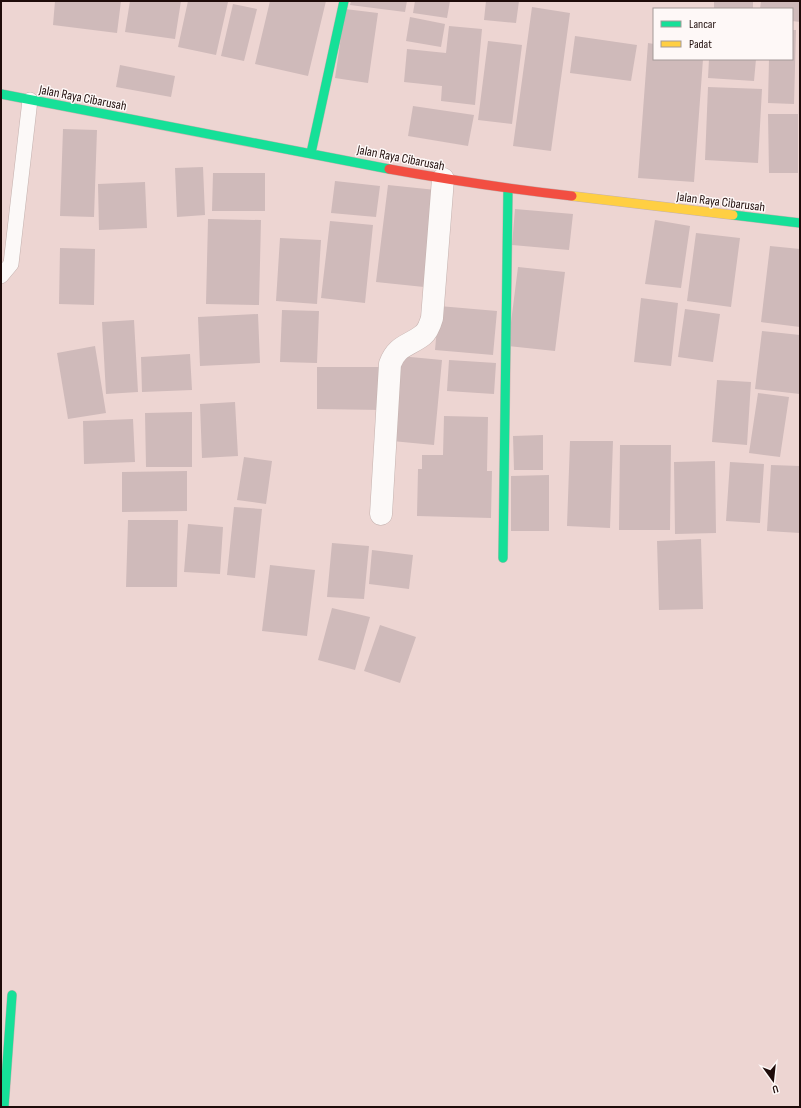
<svg xmlns="http://www.w3.org/2000/svg" width="801" height="1108" font-family="'Sofia Sans Condensed',sans-serif">
  <style>
    .building { fill: #cfbaba }
    .lines { fill: none; stroke-linecap: round; stroke-linejoin: round }
    .lane-casing { stroke: #c5b2af; stroke-width: 16 }
    .street-casing { stroke: #c5b2af; stroke-width: 23 }
    .fast-casing { stroke: #c5b2af; stroke-width: 10 }
    .slow-casing { stroke: #c5b2af; stroke-width: 10 }
    .jam-casing { stroke: #c5b2af; stroke-width: 10 }
    .lane { stroke: #fcf9f8; stroke-width: 15 }
    .street { stroke: #fcf9f8; stroke-width: 22 }
    .fast { stroke: #16e098; stroke-width: 9 }
    .slow { stroke: #ffcf43; stroke-width: 9 }
    .jam { stroke: #f24e42; stroke-width: 9 }
    .labels { text-anchor: middle; stroke-width: 3; stroke-linejoin: round; paint-order: stroke }
    .street-label { font-size: 13px; fill: #1e0b09; stroke: #fef8f7 }
  </style>
  <rect width="100%" height="100%" fill="#edd5d2"/>
  <path class="building" d="M 55,1 L 121,1 L 117,33 L 53,25 Z
    M 130,1 L 181,1 L 175,39 L 125,32 Z
    M 188,1 L 222,1 L 228,2 L 216,55 L 178,47 Z
    M 270,1 L 326,1 L 308,76 L 255,64 Z
    M 351,1 L 407,1 L 405,12 L 350,5 Z
    M 415,1 L 450,1 L 447,18 L 413,13 Z
    M 486,1 L 519,1 L 516,23 L 484,20 Z
    M 714,1 L 753,1 L 753,9 L 714,9 Z
    M 761,1 L 800,1 L 800,22 L 792,21 L 792,9 L 760,9 Z
    M 233,4 L 257,9 L 244,61 L 221,56 Z
    M 532,7 L 570,13 L 551,151 L 513,146 Z
    M 345,9 L 378,13 L 368,83 L 335,78 Z
    M 410,17 L 445,24 L 441,47 L 406,41 Z
    M 449,26 L 482,29 L 475,105 L 441,101 L 442,86 L 404,82 L 407,49 L 446,53 Z
    M 792,30 L 796,30 L 794,104 L 768,103 L 769,59 L 792,59 Z
    M 575,36 L 637,45 L 631,81 L 570,73 Z
    M 488,41 L 522,45 L 512,124 L 478,120 Z
    M 648,43 L 654,44 L 654,59 L 703,59 L 694,182 L 638,178 Z
    M 709,59 L 756,59 L 754,81 L 708,78 Z
    M 120,65 L 175,76 L 171,97 L 116,87 Z
    M 708,87 L 762,89 L 758,163 L 705,160 Z
    M 413,106 L 474,115 L 468,146 L 408,136 Z
    M 768,114 L 798,114 L 798,173 L 769,173 Z
    M 63,129 L 97,130 L 94,217 L 60,216 Z
    M 203,167 L 205,215 L 177,217 L 175,168 Z
    M 213,173 L 265,173 L 265,211 L 212,211 Z
    M 335,181 L 380,186 L 376,217 L 331,213 Z
    M 145,182 L 147,228 L 99,230 L 98,184 Z
    M 388,185 L 436,190 L 424,287 L 376,282 Z
    M 515,209 L 573,214 L 569,250 L 512,245 Z
    M 208,219 L 261,220 L 259,305 L 206,304 Z
    M 655,220 L 690,226 L 681,288 L 645,284 Z
    M 330,221 L 373,225 L 365,303 L 321,298 Z
    M 696,233 L 740,238 L 731,307 L 687,301 Z
    M 280,238 L 321,240 L 317,304 L 276,301 Z
    M 770,246 L 800,249 L 800,327 L 761,322 Z
    M 60,248 L 95,249 L 94,305 L 59,304 Z
    M 518,267 L 565,272 L 555,351 L 508,346 Z
    M 641,298 L 678,303 L 671,366 L 634,362 Z
    M 439,306 L 497,311 L 493,355 L 435,350 Z
    M 685,309 L 720,314 L 713,362 L 678,357 Z
    M 282,310 L 319,311 L 317,363 L 280,362 Z
    M 258,314 L 260,363 L 200,366 L 198,317 Z
    M 134,320 L 138,392 L 106,394 L 102,322 Z
    M 762,331 L 800,335 L 800,394 L 755,389 Z
    M 95,346 L 106,413 L 68,419 L 57,353 Z
    M 190,354 L 192,390 L 142,392 L 141,357 Z
    M 400,356 L 442,360 L 434,445 L 392,441 Z
    M 449,360 L 496,363 L 494,394 L 447,391 Z
    M 317,367 L 383,367 L 382,410 L 317,409 Z
    M 717,380 L 751,382 L 747,445 L 712,442 Z
    M 758,393 L 789,397 L 780,457 L 749,453 Z
    M 235,402 L 238,456 L 202,458 L 200,404 Z
    M 192,412 L 192,467 L 146,467 L 145,413 Z
    M 444,416 L 488,417 L 487,471 L 492,471 L 491,518 L 417,516 L 418,469 L 422,469 L 422,455 L 443,455 Z
    M 133,419 L 135,462 L 84,464 L 83,421 Z
    M 543,435 L 543,470 L 514,470 L 513,436 Z
    M 570,441 L 613,441 L 610,528 L 567,526 Z
    M 620,445 L 671,445 L 670,530 L 619,530 Z
    M 244,457 L 272,461 L 266,504 L 237,500 Z
    M 715,461 L 716,533 L 675,534 L 674,462 Z
    M 730,462 L 764,464 L 760,523 L 726,521 Z
    M 771,465 L 800,466 L 800,533 L 767,531 Z
    M 187,471 L 187,511 L 122,512 L 122,472 Z
    M 549,475 L 549,531 L 511,531 L 511,476 Z
    M 234,507 L 262,509 L 255,578 L 227,575 Z
    M 128,520 L 178,520 L 177,587 L 126,587 Z
    M 188,524 L 223,527 L 220,574 L 184,572 Z
    M 701,539 L 703,609 L 659,610 L 657,541 Z
    M 332,543 L 369,546 L 364,599 L 327,597 Z
    M 372,550 L 413,555 L 409,589 L 369,584 Z
    M 270,565 L 315,570 L 307,636 L 262,631 Z
    M 332,608 L 370,617 L 355,670 L 318,660 Z
    M 380,625 L 416,637 L 400,683 L 364,671 Z"/>
  <g class="lines">
    <g class="lane-casing">
      <path id="lane" d="M 1,276 L 11,264 L 30,100"/>
    </g>
    <g class="street-casing">
      <path id="street" d="M 381,514 L 390,364 C 397,345 409,346 423,335 C 428,331 430,325 432,318 L 443,179"/>
    </g>
    <g class="fast-casing">
      <path id="fast" d="M 1,94 L 389,169
        M 311,153 L 344,1
        M 733,215 L 800,223
        M 503,558 L 508,189
        M 4,1107 L 12,995"/>
    </g>
    <g class="slow-casing">
      <path id="slow" d="M 572,196 L 733,215"/>
    </g>
    <g class="jam-casing">
      <path id="jam" d="M 389,169 C 450,180 510,189 572,196"/>
    </g>
    <use href="#lane" class="lane"/>
    <use href="#street" class="street"/>
    <use href="#fast" class="fast"/>
    <use href="#slow" class="slow"/>
    <use href="#jam" class="jam"/>
  </g>
  <g class="labels">
    <g class="street-label">
      <text transform="translate(83 97) rotate(11)" y="5">Jalan Raya Cibarusah</text>
      <text transform="translate(401 157) rotate(11)" y="5">Jalan Raya Cibarusah</text>
      <text transform="translate(721 201) rotate(7)" y="5">Jalan Raya Cibarusah</text>
    </g>
  </g>
  <rect width="801" height="1108" fill="none" stroke="#1e0b09" stroke-width="4"/>
  <rect x="653" y="8" width="140" height="52" fill="#fef8f7" stroke="#a49998"/>
  <rect x="661" y="21" width="20" height="6" fill="#16e098" stroke="#a49998"/>
  <text x="689" y="28" font-size="12" fill="#1e0b09">Lancar</text>
  <rect x="661" y="41" width="20" height="6" fill="#ffcf43" stroke="#a49998"/>
  <text x="689" y="48" font-size="12" fill="#1e0b09">Padat</text>
  <g transform="translate(773 1080) rotate(165)" stroke="#fef8f7" stroke-width="3" paint-order="stroke">
  <path d="M0-3L7 15L0 10L-7 15Z" fill="#1e0b09"/>
  <text y="-6" font-size="11" font-weight="bold" text-anchor="middle" fill="#1e0b09">U</text>
  </g>
</svg>
